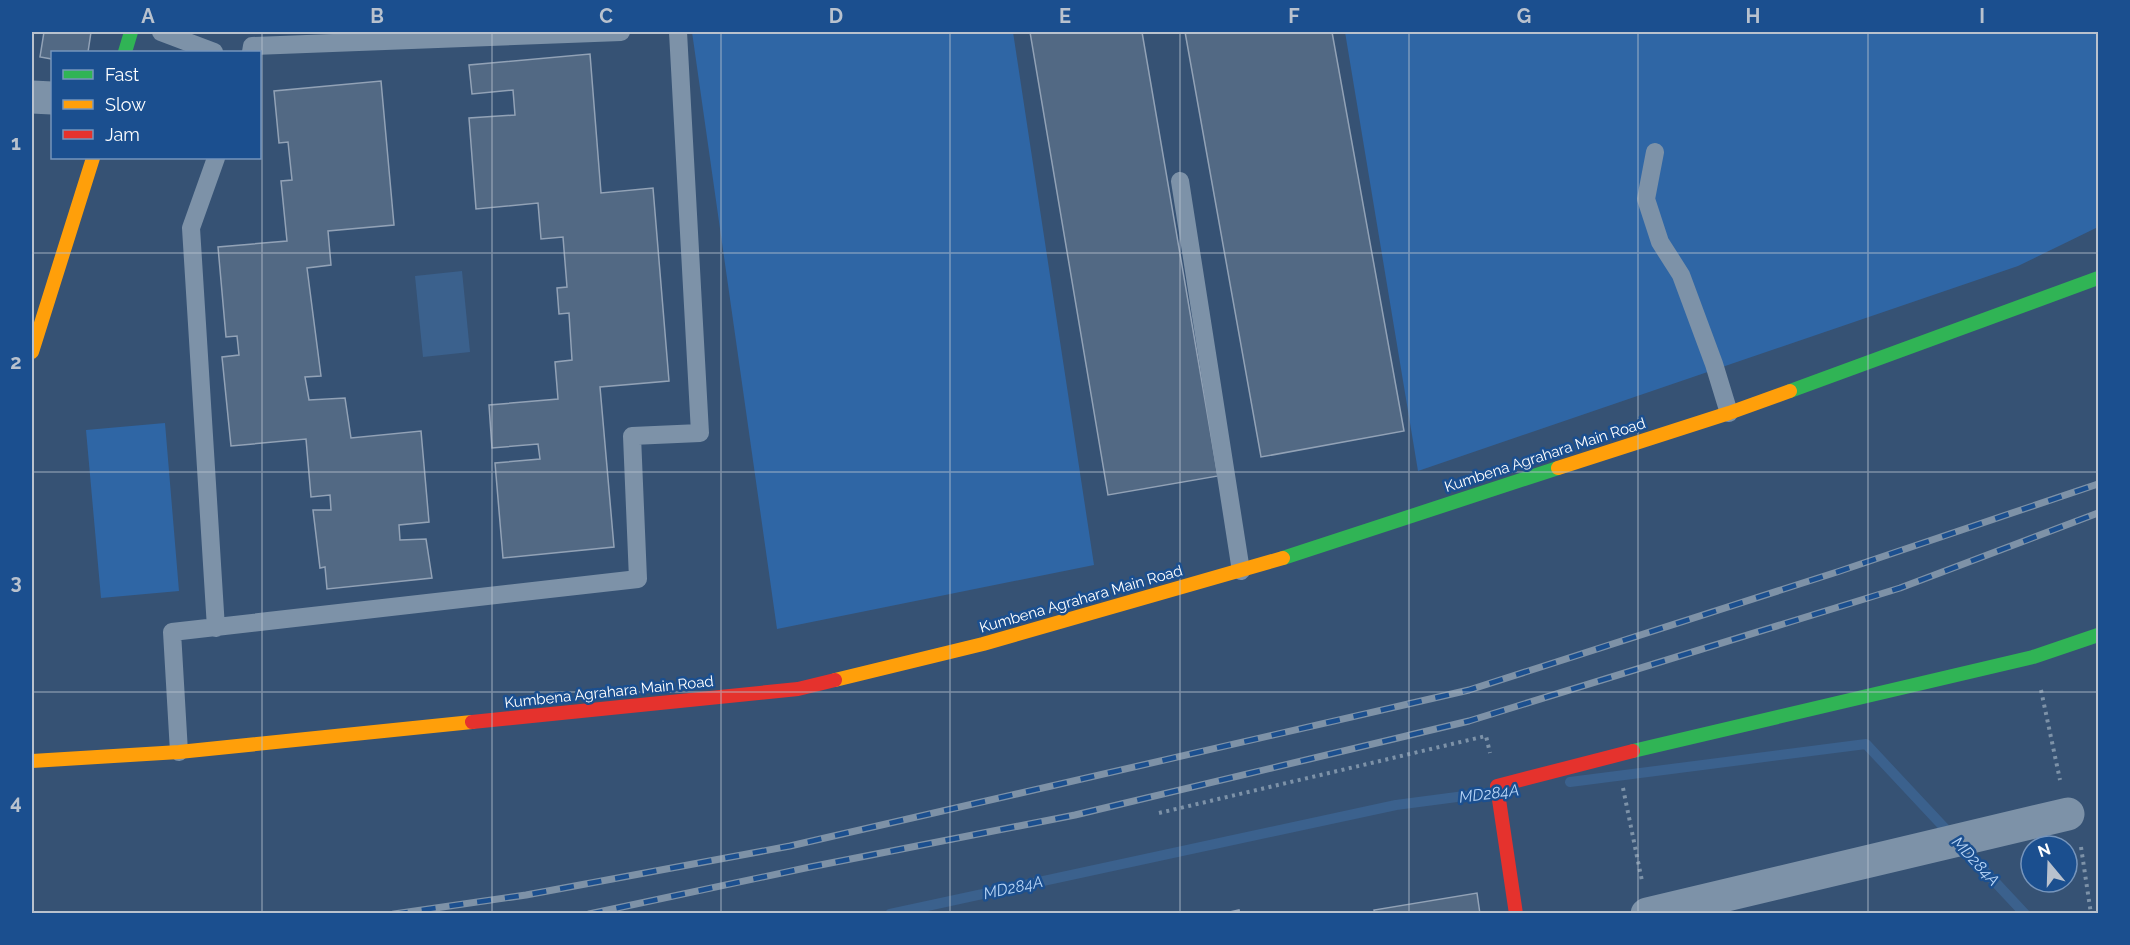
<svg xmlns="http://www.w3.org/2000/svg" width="2130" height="945" font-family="Raleway,sans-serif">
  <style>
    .green { fill: #2f66a5 }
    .water { fill: #3b618d }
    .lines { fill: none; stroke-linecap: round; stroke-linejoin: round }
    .stream { stroke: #3b618d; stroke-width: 10 }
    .building { fill: #526984; stroke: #92a2b6; stroke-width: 1.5 }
    .path { stroke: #7d92a8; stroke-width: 4; stroke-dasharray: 3 4.5; stroke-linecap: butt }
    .lane { stroke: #7d92a8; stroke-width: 18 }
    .street { stroke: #7d92a8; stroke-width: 33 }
    .fast { stroke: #30b455; stroke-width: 14 }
    .slow { stroke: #ff9f0a; stroke-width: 14 }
    .jam { stroke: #e5322d; stroke-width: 14 }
    .rail-casing { stroke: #7e92a7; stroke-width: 7 }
    .rail { stroke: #1b4f8f; stroke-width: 4.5; stroke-dasharray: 14; stroke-linecap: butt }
    .grid { fill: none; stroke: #b9c2ce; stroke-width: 1.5; stroke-opacity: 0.55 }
    .labels { text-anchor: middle; stroke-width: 5; stroke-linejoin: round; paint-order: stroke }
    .street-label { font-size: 15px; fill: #fff; stroke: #1b4f8f }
    .water-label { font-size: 16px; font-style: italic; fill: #b5d3f5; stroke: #1b4f8f }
    .neatline { fill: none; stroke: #b9c2ce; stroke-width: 2 }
    .grid-label { font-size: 20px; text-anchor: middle; font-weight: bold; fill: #b9c2ce }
  </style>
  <rect width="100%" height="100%" fill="#365274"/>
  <path class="green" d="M 692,32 L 1013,32 L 1094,565 L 777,629 Z
    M 1345,32 L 2098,32 L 2098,227 L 2018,266 L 1418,471 Z
    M 165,423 L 179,591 L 101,598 L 86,430 Z"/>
  <path class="water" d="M 462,271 L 470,352 L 423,357 L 415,276 Z"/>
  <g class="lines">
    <path class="stream" d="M 1570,782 L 1866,744 L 2025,914
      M 890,914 L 1396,805 L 1495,792"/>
  </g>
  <path class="building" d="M 44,32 L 91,32 L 88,52 L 52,52 L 52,59 L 40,57 Z
    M 1030,32 L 1142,32 L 1218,476 L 1108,495 Z
    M 1185,32 L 1332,32 L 1404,431 L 1261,457 Z
    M 590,54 L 601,193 L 653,188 L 669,381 L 600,387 L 614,547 L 503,558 L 495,463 L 540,459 L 538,444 L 492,448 L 489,405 L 558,399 L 555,362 L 572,360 L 569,313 L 559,314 L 557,288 L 567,287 L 563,237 L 541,239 L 538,203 L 476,209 L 469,118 L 515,115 L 513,90 L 472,94 L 469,65 Z
    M 381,81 L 394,225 L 328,231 L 331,265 L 307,268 L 321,376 L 305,377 L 309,400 L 345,398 L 351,438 L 421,431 L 429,522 L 399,525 L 400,540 L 426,539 L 432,578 L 327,589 L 325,567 L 320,568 L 313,510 L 331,510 L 330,495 L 311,497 L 306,439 L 231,446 L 222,357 L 239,355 L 237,336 L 226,337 L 218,247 L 287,241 L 281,181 L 292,180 L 288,142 L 279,143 L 274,91 Z
    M 1477,893 L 1480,914 L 1375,914 L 1374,910 Z
    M 1239,910 L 1240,914 L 1221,914 Z"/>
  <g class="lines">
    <path class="path" d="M 2041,690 L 2060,780
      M 1623,788 L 1642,881
      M 1159,813 L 1486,736 L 1490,753
      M 2081,847 L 2091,914"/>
    <path class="lane" d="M 161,32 L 214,52
      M 251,52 L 252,46 L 621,32
      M 1655,152 L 1646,199 L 1660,242 L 1681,275 L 1714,364 L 1729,413
      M 1180,181 L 1241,571
      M 216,628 L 191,228 L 216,158
      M 179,752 L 172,632 L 638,579 L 632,436 L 700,433 L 678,32"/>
    <path class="street" d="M 32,97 L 52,98
      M 1647,914 L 2068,814"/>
    <path class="fast" d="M 125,52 L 131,32
      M 1790,391 L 2098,278
      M 1283,558 L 1558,468
      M 1633,751 L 2033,657 L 2098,635"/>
    <path class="slow" d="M 32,352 L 93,158
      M 1558,468 L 1729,413 L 1790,391
      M 835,680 L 983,644 L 1283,558
      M 32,761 L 179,752 L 472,722"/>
    <path class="jam" d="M 472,722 L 798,689 L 835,680
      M 1516,914 L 1497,786 L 1633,751"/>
    <g class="rail-casing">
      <path id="rail" d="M 394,914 L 526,895 L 790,846 L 1469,690 L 1837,572 L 2098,484
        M 589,914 L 810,867 L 1075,815 L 1469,721 L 1900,588 L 2098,513"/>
    </g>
    <use href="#rail" class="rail"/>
  </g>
  <path class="grid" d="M 262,32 L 262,914M 492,32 L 492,914M 721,32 L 721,914M 950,32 L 950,914M 1180,32 L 1180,914M 1409,32 L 1409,914M 1638,32 L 1638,914M 1868,32 L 1868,914M 32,253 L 2098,253M 32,472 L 2098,472M 32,692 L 2098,692"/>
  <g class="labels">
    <g class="street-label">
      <text transform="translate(1545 455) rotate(-18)" y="5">Kumbena Agrahara Main Road</text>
      <text transform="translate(1081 599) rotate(-16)" y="5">Kumbena Agrahara Main Road</text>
      <text transform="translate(609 692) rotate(-6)" y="5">Kumbena Agrahara Main Road</text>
    </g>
    <g class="water-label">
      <text transform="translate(1489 793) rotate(-7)" y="6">MD284A</text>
      <text transform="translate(1976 861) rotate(47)" y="6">MD284A</text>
      <text transform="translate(1013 887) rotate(-12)" y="6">MD284A</text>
    </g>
  </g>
  <rect width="2130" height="945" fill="none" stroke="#1b4f8f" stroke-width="66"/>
  <rect x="51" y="51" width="210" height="108" fill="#1b4f8f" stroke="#7695bc" stroke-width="1.5"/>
  <rect x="63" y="70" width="30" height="9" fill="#30b455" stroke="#7695bc" stroke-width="1.5"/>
  <text x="105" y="81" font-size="18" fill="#ffffff">Fast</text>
  <rect x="63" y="100" width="30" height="9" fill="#ff9f0a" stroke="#7695bc" stroke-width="1.5"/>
  <text x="105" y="111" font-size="18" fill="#ffffff">Slow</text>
  <rect x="63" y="130" width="30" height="9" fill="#e5322d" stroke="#7695bc" stroke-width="1.5"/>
  <text x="105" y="141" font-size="18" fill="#ffffff">Jam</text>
  <g transform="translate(2049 864) rotate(341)"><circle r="28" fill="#1b4f8f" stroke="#7695bc" stroke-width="1.5"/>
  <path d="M0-4.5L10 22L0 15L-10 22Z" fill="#b9c2ce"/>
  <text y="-9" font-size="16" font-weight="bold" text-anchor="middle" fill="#ffffff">N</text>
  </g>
  <rect x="33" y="33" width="2064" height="879" class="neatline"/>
  <g class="grid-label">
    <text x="148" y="23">A</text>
    <text x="377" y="23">B</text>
    <text x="606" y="23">C</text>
    <text x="836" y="23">D</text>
    <text x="1065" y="23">E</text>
    <text x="1294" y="23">F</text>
    <text x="1524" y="23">G</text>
    <text x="1753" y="23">H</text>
    <text x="1982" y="23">I</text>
    <text x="16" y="150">1</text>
    <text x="16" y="369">2</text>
    <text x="16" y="589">3</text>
    <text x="16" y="809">4</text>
  </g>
</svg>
